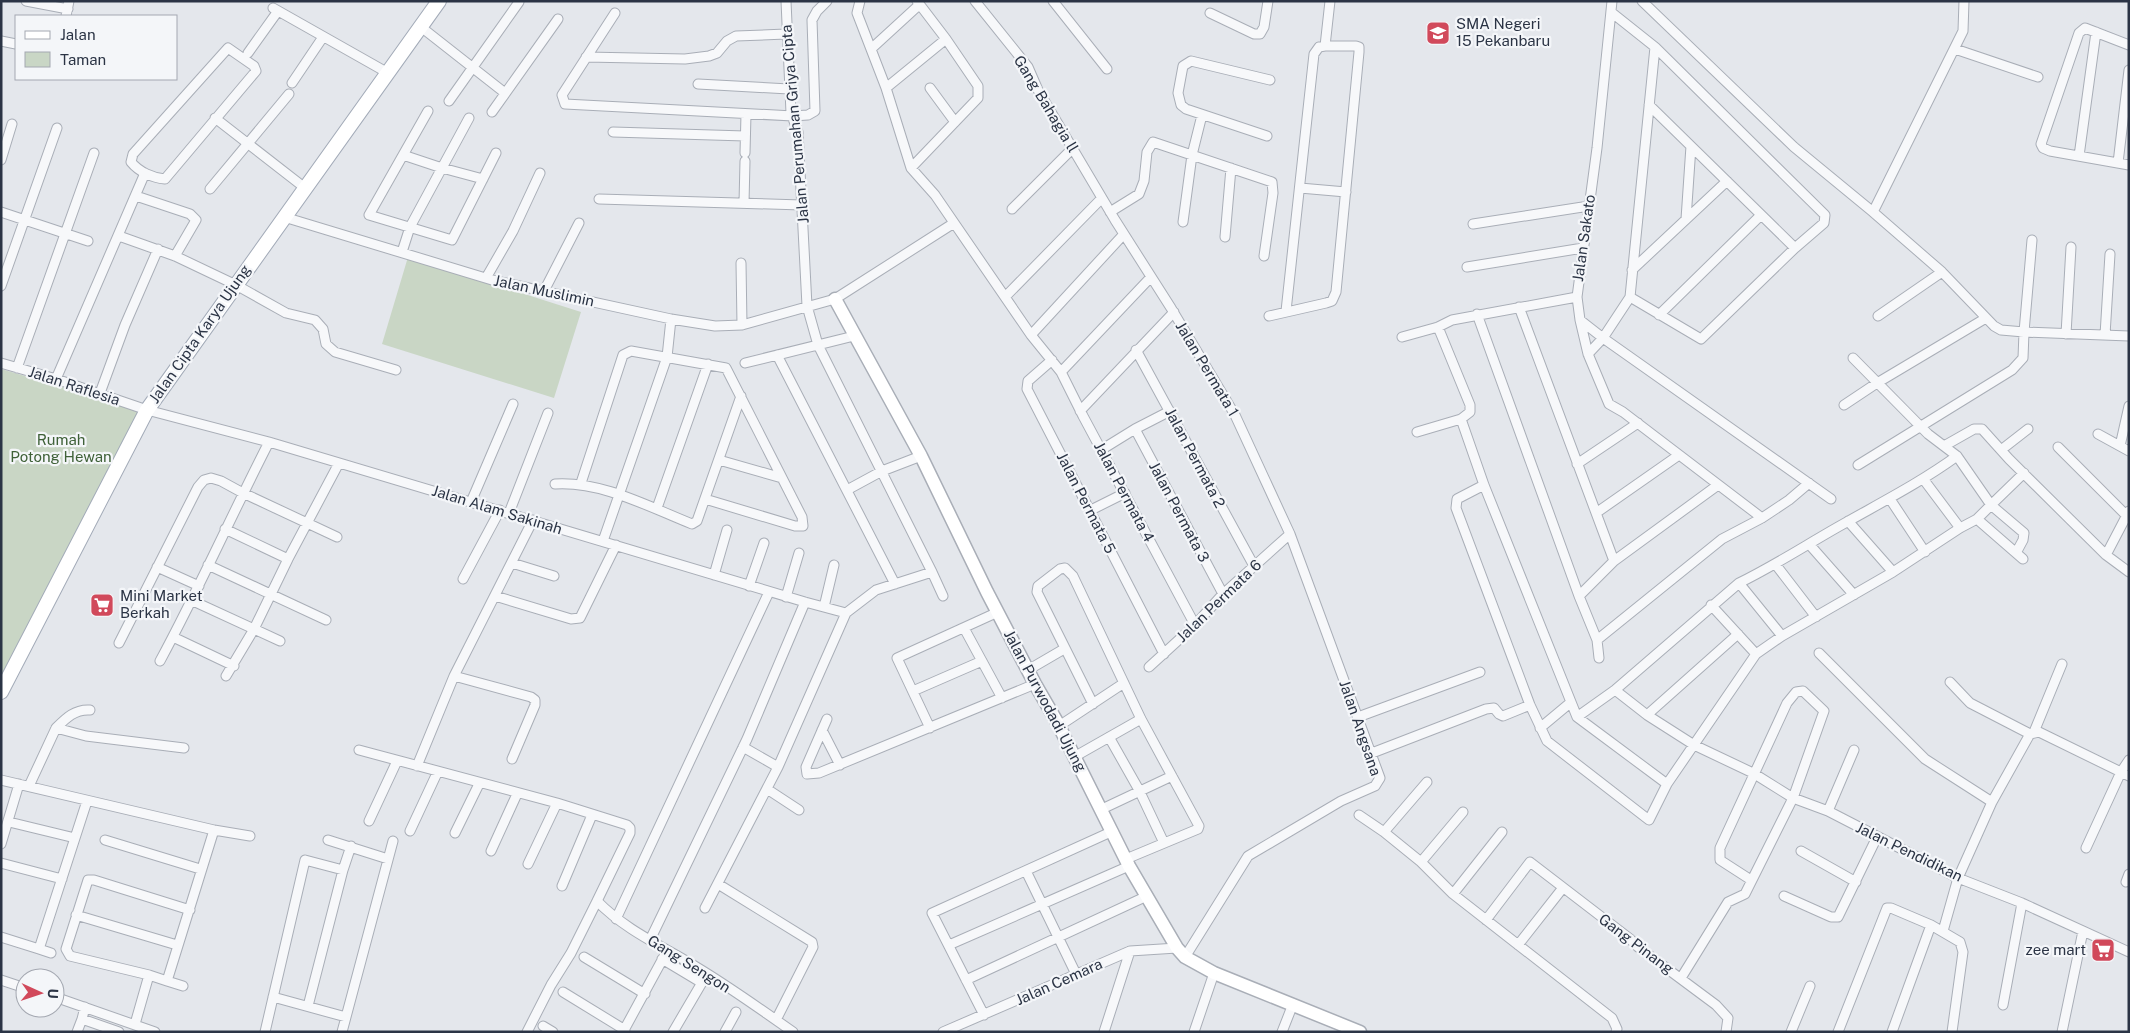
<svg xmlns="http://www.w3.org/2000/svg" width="2130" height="1033" font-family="'Public Sans',sans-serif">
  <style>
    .green { fill: #c9d6c5 }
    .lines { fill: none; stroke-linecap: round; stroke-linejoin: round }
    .street-casing { stroke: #a9aeb7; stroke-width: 11 }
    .secondary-casing { stroke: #a9aeb7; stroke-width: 15 }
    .primary-casing { stroke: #a3abb8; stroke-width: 16 }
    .street { stroke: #f7f8fa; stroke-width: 9 }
    .secondary { stroke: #fff; stroke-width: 12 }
    .primary { stroke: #fff; stroke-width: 14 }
    .labels { text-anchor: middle; stroke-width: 4.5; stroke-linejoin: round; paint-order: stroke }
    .poi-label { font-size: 15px; fill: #2b3445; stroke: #f4f6f9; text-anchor: start }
    .street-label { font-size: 15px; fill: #2b3445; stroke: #f4f6f9 }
    .park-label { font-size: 15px; fill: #3f6138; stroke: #f4f6f9 }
  </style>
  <rect width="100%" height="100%" fill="#e4e7ec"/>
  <path class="green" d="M 408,257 L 581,312 L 554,398 L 382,344 Z
    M 1,369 L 148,412 L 1,691 Z"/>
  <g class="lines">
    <g class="street-casing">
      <path id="street" d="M 26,1 L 68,9
        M 786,1 L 791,113 L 798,132 L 807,306 L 818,345 L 932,572 L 943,596
        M 860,1 L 857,13 L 886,88 L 911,168 L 935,195 L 1031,335 L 1061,372 L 1083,416 L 1195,625
        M 975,1 L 1028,67 L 1038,90 L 1115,220 L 1171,308 L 1235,415 L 1290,534 L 1380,778 L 1375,786 L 1341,801 L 1248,856 L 1185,957
        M 1053,1 L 1107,69
        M 1642,1 L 1794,147 L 1873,212
        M 273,8 L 388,73
        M 1611,12 L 1655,47 L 1825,215 L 1824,223 L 1795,248 L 1701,339 L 1630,297
        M 615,13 L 562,95 L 565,104 L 793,116 L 808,115 L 815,111 L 812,20 L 817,11 L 827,1
        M 1210,13 L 1254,34 L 1260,34 L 1264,27 L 1268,1
        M 66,16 L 69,1
        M 421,27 L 505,93
        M 1,41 L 16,44
        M 2129,45 L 2085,28 L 2079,33 L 2041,144 L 2043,148 L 2050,151 L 2129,165
        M 228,48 L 254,66 L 256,71 L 165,179 C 153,178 139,172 131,162 L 133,154 Z
        M 871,49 L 919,5
        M 1955,49 L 2038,77
        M 248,53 L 278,11
        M 586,57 L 685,59 L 709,56 L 717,53 L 727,41 L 736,36 L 786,34
        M 292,83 L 323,37
        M 698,84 L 789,89
        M 886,88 L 946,39
        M 930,88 L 955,122
        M 449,101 L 519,2
        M 1649,105 L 1795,248
        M 428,111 L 369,215 L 452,240 L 496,153
        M 492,112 L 558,19
        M 215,118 L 305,188
        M 613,132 L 745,136
        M 1267,136 L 1186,109 L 1181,105 L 1178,93 L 1183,66 L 1191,61 L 1270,80
        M 745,153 L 746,114
        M 403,155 L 442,168 L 483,179
        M 2079,156 L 2096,32
        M 1,160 L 12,124
        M 2118,163 L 2129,70
        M 911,168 L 978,98 L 978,86 L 946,39 L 917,1
        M 1300,188 L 1346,192
        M 210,189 L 289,94
        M 136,196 L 190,214 L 196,220 L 175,256
        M 599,199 L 802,205
        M 744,203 L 745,161
        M 1012,209 L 1073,148
        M 1,212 L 88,241
        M 1110,212 L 1139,194 L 1144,181 L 1147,152 L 1153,142 L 1272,182 L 1273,193 L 1264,256
        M 284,217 L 492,280 L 671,319 L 715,326 L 742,325 L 835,299 L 954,223
        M 1686,219 L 1691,146
        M 1183,222 L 1192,155 L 1202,115
        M 1473,224 L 1589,206
        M 119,236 L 175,256 L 236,285 L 286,313 L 315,320 L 323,329 L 326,344 L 335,352 L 396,370
        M 1225,237 L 1231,168
        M 2032,240 L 2024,332 L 2129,336
        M 402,252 L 410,227 L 469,118
        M 741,263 L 742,325
        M 1467,267 L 1583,248
        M 1632,270 L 1727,181
        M 486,278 L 513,231 L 540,173
        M 1,286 L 57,128
        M 544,291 L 579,223
        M 1005,297 L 1102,198
        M 1577,297 L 1580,320 L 1603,338 L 1831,499
        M 1519,307 L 1614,561
        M 1286,311 L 1314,54 L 1319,47 L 1325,46 L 1330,1
        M 1477,314 L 1579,596 L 1597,640 L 1599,658
        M 1659,315 L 1761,215
        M 1269,316 L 1326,303 L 1332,301 L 1336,292 L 1359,52 L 1359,47 L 1356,46 L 1325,46
        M 1878,316 L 1942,272
        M 1580,320 L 1588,354 L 1609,404 L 1623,412 L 1762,518
        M 1438,327 L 1470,405 L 1470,412 L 1461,419 L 1484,485 L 1577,717 L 1667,784
        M 2066,334 L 2071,247
        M 1031,335 L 1124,234
        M 2105,335 L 2110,254
        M 1402,337 L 1438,327 L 1452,320 L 1577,297 L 1597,148 L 1612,1
        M 1136,350 L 1254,566
        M 1588,354 L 1603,338 L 1630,297 L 1655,47
        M 777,355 L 895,584
        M 1052,360 L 1028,381 L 1027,389 L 1164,654
        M 1,363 L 56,379 L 147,410 L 269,442 L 805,602 L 846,613
        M 745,363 L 854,336
        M 17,368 L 94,153
        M 1061,372 L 1151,277
        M 56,379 L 145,173
        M 100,393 L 125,325 L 158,249
        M 1844,405 L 1877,383 L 1986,318
        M 1080,411 L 1174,312
        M 1135,429 L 1223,594
        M 1417,432 L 1461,419
        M 2098,434 L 2129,451
        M 1944,446 L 1974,429 L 1982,429 L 2009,459 L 2106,555 L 2129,572
        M 2120,446 L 2129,406
        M 2058,447 L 2129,518
        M 1101,450 L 1135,429 L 1170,411
        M 2001,450 L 2028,429
        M 719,460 L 782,478
        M 1577,464 L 1638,423
        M 1858,465 L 2012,370 L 2023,358 L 2024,332 L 2001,330 L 1994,326 L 1942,272 L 1873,212 L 1963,31 L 1964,1
        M 1924,480 L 1960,528
        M 581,483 L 623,355 L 631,351 L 726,368 L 802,517 L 803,526 L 795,526 L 705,499
        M 555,484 C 602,481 649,507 692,524 L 697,521 L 741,396
        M 1484,485 L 1457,499 L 1456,508 L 1530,705 L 1547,741 L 1649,820 L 1667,784 L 1756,654 L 1782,636 L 1893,572 L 1960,528 L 1977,519 L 1991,505 L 1957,456 L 1928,434 L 1853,358
        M 847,490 L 882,471 L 921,456
        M 1890,499 L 1925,552
        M 471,502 L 513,404
        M 657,508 L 708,364
        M 1091,510 L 1125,493
        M 509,513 L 548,413
        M 1596,513 L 1679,455
        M 1977,519 L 2023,559
        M 1848,521 L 1893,572
        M 225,529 L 288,559
        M 603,541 L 667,357 L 671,319
        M 1809,544 L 1854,595
        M 2016,553 L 2023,540 L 2024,533 L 1991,505 L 2024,473
        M 2106,555 L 2129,511
        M 512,563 L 554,576
        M 208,565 L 326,620
        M 1776,565 L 1816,617
        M 157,567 L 199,586
        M 714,575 L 727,530
        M 463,579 L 500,510
        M 749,586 L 764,543
        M 495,596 L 571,619 L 580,618 L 616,545
        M 1579,596 L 1614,561 L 1718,485
        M 786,597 L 799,553
        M 193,601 L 280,641
        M 1711,605 L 1756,654
        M 824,607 L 834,565
        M 964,628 L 1002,698
        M 1782,636 L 1739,583 C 1776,565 1809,543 1845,523 C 1884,501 1921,482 1957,456
        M 173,637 L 234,666
        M 1597,640 L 1722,539 L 1762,518 L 1789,500 L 1809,483
        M 119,643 L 198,487 L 204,480 L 211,478 L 221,481 L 243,493 L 337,537
        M 1819,653 L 1925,759 L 1992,802
        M 160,661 C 199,589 232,514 269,442
        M 1149,667 L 1195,625 L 1223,594 L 1290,534
        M 1028,670 L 1064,649
        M 226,676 L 254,629 L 288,559 L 339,463
        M 454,676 L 531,697 L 535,700 L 535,705 L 512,759
        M 1950,682 L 1970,703 L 2030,734
        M 1615,690 L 1647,715 L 1694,745 L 1753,773 L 1793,798 L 1828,811 L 1958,878 L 2022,903 L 2129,952
        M 913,691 L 982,661
        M 1093,704 L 1037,592 L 1038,586 L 1060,569 L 1065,568 L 1073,576 L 1141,719 L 1199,826 L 1198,829 L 1126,859
        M 1647,715 L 1738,634
        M 1358,717 L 1480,672
        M 1577,717 L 1615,690 L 1739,583
        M 827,719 L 806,767 L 807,774 L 819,773 L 1035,684
        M 1059,726 L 1124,683
        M 56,728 C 66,718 75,709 90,710
        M 930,728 L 897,658 L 998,612
        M 1540,728 L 1570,703
        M 822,730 L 840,765
        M 2034,732 L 2062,664
        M 1109,737 L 1139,790 L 1164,843
        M 743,747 L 778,767
        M 359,750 L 557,803 L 627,825 L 630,828 L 630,833 L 597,901 C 625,930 664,947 698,968 C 731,988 762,1010 793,1032
        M 1372,753 L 1486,709 L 1494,708 L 1499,714 L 1503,716 L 1530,705
        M 1074,757 L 1141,719
        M 417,766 L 454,676 L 533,520
        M 1,780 L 214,830 L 250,836
        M 1427,782 L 1384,832 L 1421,862 L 1453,894 L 1612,1018 L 1617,1029 L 1616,1032
        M 29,786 L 56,728 L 86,736 L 184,748
        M 767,789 L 799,810
        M 1102,809 L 1172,776
        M 1828,811 L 1854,750
        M 1359,815 L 1384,832
        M 369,821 L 397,761
        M 9,822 L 75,838
        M 410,831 L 438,771
        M 455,833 L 479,784
        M 105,840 L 200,869
        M 328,840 L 388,859
        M 1,844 L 19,784
        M 2086,848 L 2121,772 L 2129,760
        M 491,851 L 517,794
        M 1801,851 L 1856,882
        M 1421,862 L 1463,812
        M 1,863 L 62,879
        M 528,864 L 557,803
        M 1026,871 L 1076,974
        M 2126,882 L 2129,874
        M 718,884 L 812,942 L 813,947 L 776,1020
        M 562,886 L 592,815
        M 1453,894 L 1502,832
        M 1784,896 L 1831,917 L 1838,917 L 1877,837
        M 705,908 L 778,767 L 846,613 L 876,590 L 932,572
        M 76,915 L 177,945
        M 616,919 L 769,592
        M 1486,920 L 1530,862 L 1629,938 L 1638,947 L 1716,1005 L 1728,1018 L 1726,1032
        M 1943,931 L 1958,878 L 1992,802 L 2030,734 L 2039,732 L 2129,776
        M 1,937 L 39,949 L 87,801
        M 650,940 L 747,739 L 805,602
        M 949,945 L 1129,866
        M 1518,945 L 1562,889
        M 39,949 L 51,953
        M 584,957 L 645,994
        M 662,959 L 702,983
        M 149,975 L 70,956 L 66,949 L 88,880 L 94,880 L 190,910
        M 1681,978 L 1728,902 L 1745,894 L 1793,798 L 1824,711 L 1803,691 L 1796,692 L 1787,703 L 1720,848 L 1720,860 L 1751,880
        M 1,980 L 25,988
        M 966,980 L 1147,896
        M 167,981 L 183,986
        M 563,992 L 625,1030
        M 55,997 L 155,1032
        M 273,997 L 346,1017
        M 2003,1005 L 2022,903
        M 308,1006 L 343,870 L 351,846
        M 85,1007 L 82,1019 L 119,1032
        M 984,1015 L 932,913 L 1113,831
        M 135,1024 L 149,975 L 167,981 L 214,830
        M 543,1026 L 553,1032
        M 77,1032 L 82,1019
        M 265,1032 L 305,860 L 343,870
        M 342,1032 L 393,841
        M 527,1032 L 551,985 L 571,953 L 597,901
        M 623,1032 L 667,951
        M 673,1032 L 707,974
        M 725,1032 L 736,1012
        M 943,1032 L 1130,951 L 1177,948
        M 1104,1032 L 1130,951
        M 1194,1032 L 1214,973
        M 1282,1032 L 1293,1004
        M 1791,1032 L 1810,986
        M 1838,1032 L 1885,913 L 1887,908 L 1891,908 L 1931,925 L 1960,942 L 1963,952 L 1952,1032
        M 1892,1032 L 1931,925
        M 2062,1032 L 2083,931"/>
    </g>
    <g class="secondary-casing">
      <path id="secondary" d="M 835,299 L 921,456 L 987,592 L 1035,684 L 1057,722 L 1129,866 L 1177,948 L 1185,957 L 1214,973 L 1360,1032"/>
    </g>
    <g class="primary-casing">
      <path id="primary" d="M 1,692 L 147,410 L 439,1"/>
    </g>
    <use href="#street" class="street"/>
    <use href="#secondary" class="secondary"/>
    <use href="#primary" class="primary"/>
  </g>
  <defs>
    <g id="school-square" transform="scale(1.25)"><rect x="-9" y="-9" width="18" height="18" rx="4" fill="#d1495b" stroke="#f4f6f9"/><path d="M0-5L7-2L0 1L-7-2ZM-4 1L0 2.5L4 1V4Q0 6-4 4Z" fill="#fff"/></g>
    <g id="supermarket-square" transform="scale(1.25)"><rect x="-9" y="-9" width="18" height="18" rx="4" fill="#d1495b" stroke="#f4f6f9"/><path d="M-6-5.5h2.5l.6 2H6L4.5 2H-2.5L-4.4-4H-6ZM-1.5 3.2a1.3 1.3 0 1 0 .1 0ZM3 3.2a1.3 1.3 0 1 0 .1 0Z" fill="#fff"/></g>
  </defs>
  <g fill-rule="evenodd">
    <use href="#school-square" x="1438" y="33"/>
    <use href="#supermarket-square" x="102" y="605"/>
    <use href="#supermarket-square" x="2103" y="950"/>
  </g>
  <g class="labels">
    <g class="poi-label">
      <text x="1456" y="29">SMA Negeri<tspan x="1456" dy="17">15 Pekanbaru</tspan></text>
      <text x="120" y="601">Mini Market<tspan x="120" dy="17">Berkah</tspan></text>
      <text x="2086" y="955" text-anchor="end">zee mart</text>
    </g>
    <g class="street-label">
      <text transform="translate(1046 104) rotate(59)" y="5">Gang Bahagia ll</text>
      <text transform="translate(795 124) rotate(-95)" y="5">Jalan Perumahan Griya Cipta</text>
      <text transform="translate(1584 238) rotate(-82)" y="5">Jalan Sakato</text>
      <text transform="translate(544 291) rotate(12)" y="5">Jalan Muslimin</text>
      <text transform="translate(200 334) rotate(-55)" y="5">Jalan Cipta Karya Ujung</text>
      <text transform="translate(1207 369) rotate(59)" y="5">Jalan Permata 1</text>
      <text transform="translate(74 386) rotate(18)" y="5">Jalan Raflesia</text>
      <text transform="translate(1195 458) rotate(62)" y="5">Jalan Permata 2</text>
      <text transform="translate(1124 492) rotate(62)" y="5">Jalan Permata 4</text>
      <text transform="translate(1086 503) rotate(63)" y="5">Jalan Permata 5</text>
      <text transform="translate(497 510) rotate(17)" y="5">Jalan Alam Sakinah</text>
      <text transform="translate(1179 512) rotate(62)" y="5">Jalan Permata 3</text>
      <text transform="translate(1219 601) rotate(-44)" y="5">Jalan Permata 6</text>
      <text transform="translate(1045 701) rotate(62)" y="5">Jalan Purwodadi Ujung</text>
      <text transform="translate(1360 728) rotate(71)" y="5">Jalan Angsana</text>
      <text transform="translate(1909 852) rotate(26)" y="5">Jalan Pendidikan</text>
      <text transform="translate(1636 944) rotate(37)" y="5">Gang Pinang</text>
      <text transform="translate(689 964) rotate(32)" y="5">Gang Sengon</text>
      <text transform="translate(1059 982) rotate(-24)" y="5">Jalan Cemara</text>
    </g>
    <g class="park-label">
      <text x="61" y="445">Rumah<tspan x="61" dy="17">Potong Hewan</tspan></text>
    </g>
  </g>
  <rect width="2130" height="1033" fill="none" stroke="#2b3445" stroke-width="5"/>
  <rect x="15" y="15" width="162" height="65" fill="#f4f6f9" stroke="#a4a8b1"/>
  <rect x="25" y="31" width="25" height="8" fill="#ffffff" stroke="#a4a8b1"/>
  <text x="60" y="40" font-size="15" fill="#2b3445">Jalan</text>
  <rect x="25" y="52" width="25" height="15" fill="#c9d6c5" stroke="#a4a8b1"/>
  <text x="60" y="65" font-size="15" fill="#2b3445">Taman</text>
  <g transform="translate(40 993) rotate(93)"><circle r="24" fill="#f4f6f9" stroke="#a4a8b1"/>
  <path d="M0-4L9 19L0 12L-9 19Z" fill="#d1495b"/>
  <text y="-8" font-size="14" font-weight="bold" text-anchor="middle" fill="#2b3445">U</text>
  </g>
</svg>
